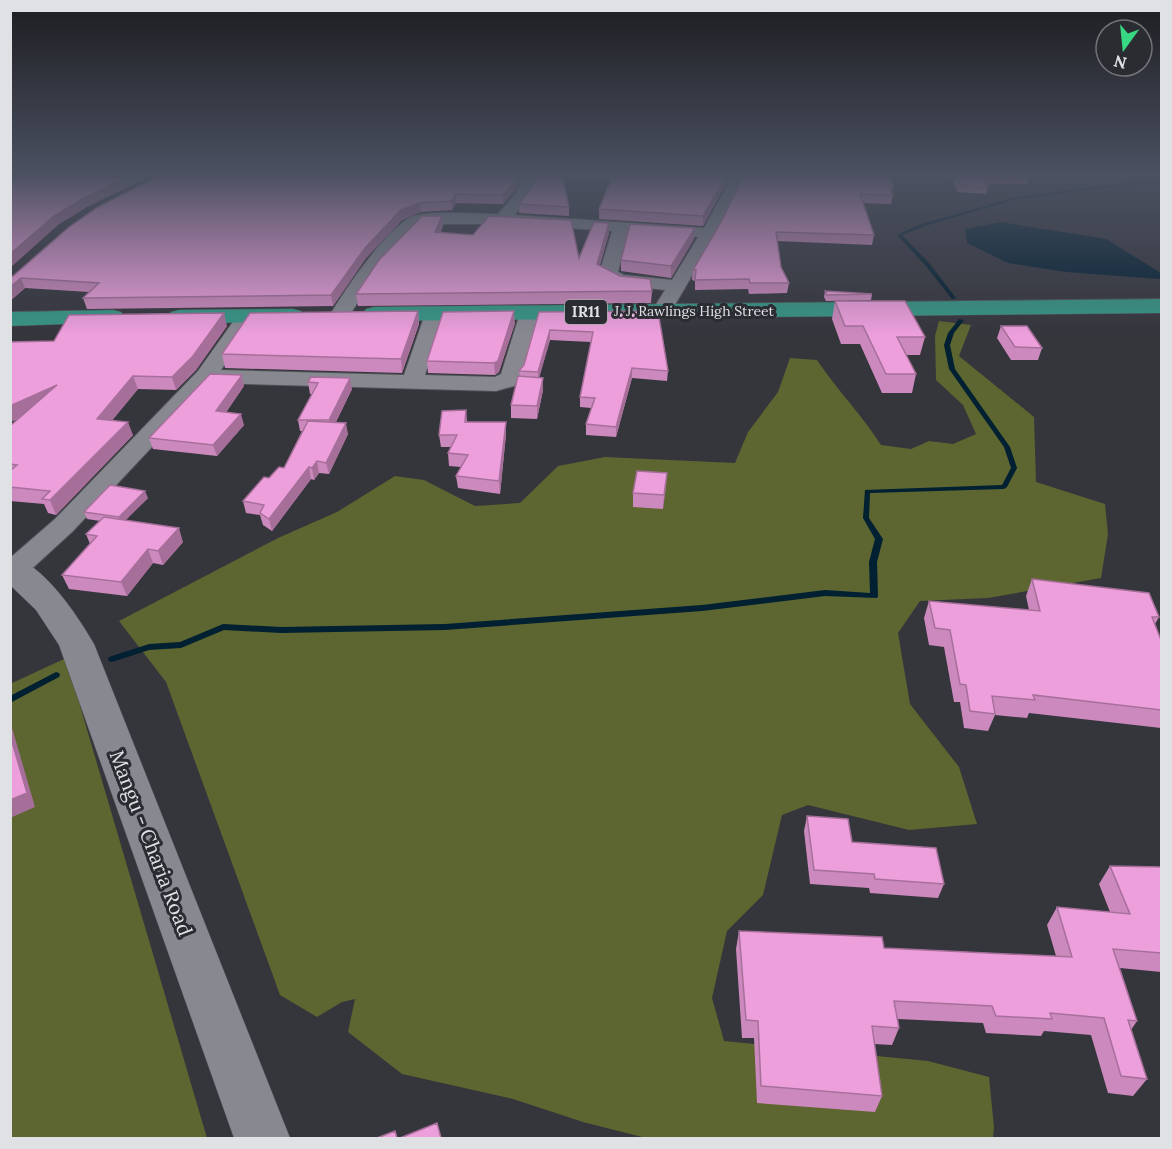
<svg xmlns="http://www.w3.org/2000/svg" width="1172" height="1149" font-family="Lora,serif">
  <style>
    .green { fill: #5d6530 }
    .water { fill: #012031 }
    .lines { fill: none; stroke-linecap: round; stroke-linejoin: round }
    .stream { fill: #012031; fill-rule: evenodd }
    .street-casing { stroke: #535459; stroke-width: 2 }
    .secondary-casing { stroke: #535459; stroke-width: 1 }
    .primary-casing { stroke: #535459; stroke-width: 1 }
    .street { fill: #878890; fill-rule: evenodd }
    .secondary { fill: #878890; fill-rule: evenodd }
    .primary { fill: #369584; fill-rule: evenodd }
    .wall { fill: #cc89bd }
    .shaded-wall { fill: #a66f9a }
    .building { fill: #ed9fdc; stroke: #a66f9a; stroke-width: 1.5 }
    .labels { text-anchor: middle; stroke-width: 6; stroke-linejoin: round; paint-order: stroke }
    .far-street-label { font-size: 14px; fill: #e0e1e5; stroke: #2b2b32 }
    .shield { fill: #2b2b32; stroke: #aaaaaf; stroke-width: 1.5 }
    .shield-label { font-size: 15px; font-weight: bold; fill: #e0e1e5 }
    .near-street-label { font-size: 20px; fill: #e0e1e5; stroke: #2b2b32 }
  </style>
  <rect width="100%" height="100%" fill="#35353c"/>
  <path class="green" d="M 939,321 L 971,325 L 959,356 L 1034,417 L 1036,482 L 1105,504 L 1108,534 L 1101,578 L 988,598 L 920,601 L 898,633 L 910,704 L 959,767 L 977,824 L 909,830 L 808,805 L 782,815 L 763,895 L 727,931 L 712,998 L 724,1041 L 928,1061 L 989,1077 L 994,1127 L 993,1138 L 646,1138 L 583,1122 L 513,1099 L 402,1074 L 348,1032 L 355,999 L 342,1002 L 317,1017 L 280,995 L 166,682 L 119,621 L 278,538 L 337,512 L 395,476 L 424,480 L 475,506 L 520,503 L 558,466 L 605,457 L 735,463 L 748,432 L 778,392 L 790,358 L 817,360 C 837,390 862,415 881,445 L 911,449 L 929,441 L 953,444 L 976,434 L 963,405 L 936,380 L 935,336 Z
    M 66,658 L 207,1138 L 11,1138 L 10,684 Z"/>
  <path class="water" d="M 1001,222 L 1106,239 L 1161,273 L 1160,279 L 1066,272 L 1008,263 L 967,243 L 965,229 Z"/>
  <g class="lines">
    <path class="stream" d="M 1162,179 L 1162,181 L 1017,199 L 925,226 L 902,235 L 929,263 L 956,298 L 954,299 L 952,299 L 925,265 L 897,235 L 921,224 L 1017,197 Z
      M 959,319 L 964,320 L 954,333 L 950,345 L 955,369 L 1010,447 L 1017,468 L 1007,487 L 1004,489 L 870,493 L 869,518 L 883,539 L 877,562 L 878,596 L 877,598 L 825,596 L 702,611 L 445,630 L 281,633 L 224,630 L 181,648 L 149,650 L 112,662 L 109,661 L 108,659 L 109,657 L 149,644 L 180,642 L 223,624 L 281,627 L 445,624 L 702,605 L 825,590 L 870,593 L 869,562 L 875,539 L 863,518 L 865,490 L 1002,485 L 1011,468 L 1004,447 L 949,369 L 944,345 L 948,333 Z
      M 56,672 L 59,673 L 60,675 L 59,677 L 10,703 L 10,696 Z"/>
    <g class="street-casing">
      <path id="street" d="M 523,175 L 537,175 L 531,194 L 515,215 L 704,228 L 733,175 L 747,175 L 717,233 L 669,315 L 662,317 L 652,311 L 665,290 L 620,285 L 599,274 L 612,231 L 503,224 L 422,224 L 379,270 L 347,319 L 333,319 L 330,315 C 344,291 389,224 414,216 C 432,210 478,214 498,214 L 516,193 ZM 628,232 L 698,237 L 672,280 L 624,275 L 618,272 Z
        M 530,307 L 540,313 L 522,375 L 514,386 L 496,391 L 212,383 L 73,531 L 25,575 L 10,577 L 10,558 L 55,519 L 198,371 L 240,312 L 254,312 L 257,316 L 221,370 L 404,375 L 425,314 L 435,308 L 445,314 L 425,375 L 495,377 L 501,374 L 520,313 Z"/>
    </g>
    <g class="secondary-casing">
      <path id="secondary" d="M 10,556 C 44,564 77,615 94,644 L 290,1138 L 234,1138 L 59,645 L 36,610 L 10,585 Z"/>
    </g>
    <g class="primary-casing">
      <path id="primary" d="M 1162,299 L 1162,313 L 374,321 L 366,319 L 363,314 L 366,309 L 374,307 Z
        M 293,309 L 301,311 L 304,316 L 301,321 L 179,324 L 171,322 L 168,317 L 171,312 L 179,310 Z
        M 113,310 L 121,312 L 124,317 L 121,322 L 10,326 L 10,312 Z"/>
    </g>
    <use href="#street" class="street"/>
    <use href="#secondary" class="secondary"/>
    <use href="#primary" class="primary"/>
  </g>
  <path class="wall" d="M 161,175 L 522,175 L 514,192 L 503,204 L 456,203 L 452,210 L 421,212 L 402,220 L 366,258 L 333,306 L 87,309 L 83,298 L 89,292 L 25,288 L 10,301 L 10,277 L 13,276 Z
    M 536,175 L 731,175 L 703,226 L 599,219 L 599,209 L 611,179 L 563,178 L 569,207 L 569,216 L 519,213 L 519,204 L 533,186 Z
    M 744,175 L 893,186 L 892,193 L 893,195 L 891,204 L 863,203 L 874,235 L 872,245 L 777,241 L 781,267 L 789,283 L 787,293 L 749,294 L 748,289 L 695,290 L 695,281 L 692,280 L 693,270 L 720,224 Z
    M 950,175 L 1026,175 L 1029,178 L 1027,184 L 987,184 L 988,187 L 986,194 L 958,192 Z
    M 442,216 L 443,226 L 440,233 L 579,258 L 609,223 L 609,233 L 600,265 L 652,291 L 651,303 L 358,306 L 356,294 Z
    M 694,239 L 671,278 L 621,271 L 621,260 Z
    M 825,291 L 872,294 L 871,300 L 826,301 L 824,297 Z
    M 835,301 L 925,337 L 920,355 L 906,355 L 916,374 L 912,393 L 882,393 L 860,344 L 841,344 L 832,319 Z
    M 418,311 L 419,324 L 402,373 L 225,368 L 222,354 Z
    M 658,311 L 668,371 L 667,381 L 632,378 L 616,437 L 586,435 L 586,424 L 591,408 L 580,407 L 580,397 L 591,342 L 550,340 L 539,377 L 543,378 L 543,390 L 537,419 L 511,418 L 511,405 L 520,376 L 519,371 L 524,365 L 539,312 Z
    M 515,323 L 499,372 L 495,375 L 428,373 L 427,361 Z
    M 227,326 L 196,370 L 176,390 L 138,389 L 112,420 L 133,435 L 56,515 L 48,513 L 44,504 L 10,501 L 10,426 L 18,419 L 10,422 L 10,342 L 54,341 Z
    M 1001,326 L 1042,348 L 1038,360 L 1011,360 L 997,338 Z
    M 311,377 L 352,389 L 336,422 L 348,434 L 329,474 L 319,473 L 314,480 L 311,479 L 272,531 L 263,525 L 260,515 L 246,513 L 243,501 L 284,468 L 302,431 L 300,431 L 298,420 L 312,394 L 310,394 L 308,382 Z
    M 244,386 L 226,412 L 244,425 L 217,456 L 153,449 L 149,438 Z
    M 466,410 L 467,422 L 506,422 L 506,434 L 500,494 L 458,488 L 456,476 L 461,467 L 449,466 L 448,453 L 451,447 L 441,447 L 439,435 Z
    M 667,473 L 663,509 L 633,507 L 633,493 Z
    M 148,498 L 125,520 L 183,542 L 163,565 L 153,563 L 127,596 L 69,589 L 62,575 L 90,544 L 86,534 L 100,521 L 87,519 L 84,512 Z
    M 1032,579 L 1159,617 L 1155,624 L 1161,640 L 1161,728 L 1029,713 L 1027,718 L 995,715 L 988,731 L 964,728 L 960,702 L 954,702 L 944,647 L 929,645 L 924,618 L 929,601 L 1029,610 L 1026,596 Z
    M 807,816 L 852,842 L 944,884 L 938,898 L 870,893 L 869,888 L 810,884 L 804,831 Z
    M 1110,866 L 1161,867 L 1161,972 L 1120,968 L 1137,1021 L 1131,1030 L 1147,1079 L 1133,1096 L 1108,1093 L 1091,1035 L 1044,1031 L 1041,1036 L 986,1033 L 983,1023 L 898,1019 L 899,1028 L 892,1045 L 874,1044 L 882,1096 L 875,1112 L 757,1103 L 754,1038 L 742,1038 L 736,949 L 739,931 L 884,948 L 1056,956 L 1047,925 L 1057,907 L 1110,912 L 1099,884 Z"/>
  <path class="shaded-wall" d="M 132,175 L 153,175 L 87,207 L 58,225 L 10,268 L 10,254 L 54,216 L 84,198 Z
    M 518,175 L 522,175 L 514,192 L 503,204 L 503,195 Z
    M 727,175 L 731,175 L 703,226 L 703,216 Z
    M 456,194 L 456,203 L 452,210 L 451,201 Z
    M 420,203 L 421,212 L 402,220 L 366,258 L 333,306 L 331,295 L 365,248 L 401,210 Z
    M 442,216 L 443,226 L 436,243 L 435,232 Z
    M 609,223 L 609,233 L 597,275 L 597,264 Z
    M 695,228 L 694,239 L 671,278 L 671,266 Z
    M 21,278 L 25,288 L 10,301 L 10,287 Z
    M 418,311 L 419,324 L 402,373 L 401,359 Z
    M 514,311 L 515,323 L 499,372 L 495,375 L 494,363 Z
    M 224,313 L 227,326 L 196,370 L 176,390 L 172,377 Z
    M 550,330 L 550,340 L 538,382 L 538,372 Z
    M 632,368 L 632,378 L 616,437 L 616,427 Z
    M 242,375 L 244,386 L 219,423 L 216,411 Z
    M 133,376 L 138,389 L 102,433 L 97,419 Z
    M 350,378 L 352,389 L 331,432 L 329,420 Z
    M 543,378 L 543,390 L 537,419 L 537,406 Z
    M 57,385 L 62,398 L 10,422 L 10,406 Z
    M 241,414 L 244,425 L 217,456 L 213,445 Z
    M 128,422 L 133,435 L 56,515 L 50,500 Z
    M 506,422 L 506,434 L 500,494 L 499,481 Z
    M 346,423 L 348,434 L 329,474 L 326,463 Z
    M 317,461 L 319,473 L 314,480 L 312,468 Z
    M 309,467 L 311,479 L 272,531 L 269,519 Z
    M 667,473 L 666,487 L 663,509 L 664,495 Z
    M 145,491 L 148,498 L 122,524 L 119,517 Z
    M 179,528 L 183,542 L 163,565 L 158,551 Z
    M 148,549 L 153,563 L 127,596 L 121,582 Z
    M 10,721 L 35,807 L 10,818 Z"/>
  <path class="building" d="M 10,175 L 132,175 L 84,198 L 54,216 L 10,254 Z
    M 161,175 L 518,175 L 514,183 L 503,195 L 456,194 L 451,201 L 420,203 L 401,210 L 365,248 L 331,295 L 83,298 L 99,283 L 21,278 L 10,287 L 10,277 L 13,276 L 69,227 L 98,207 Z
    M 536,175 L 562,175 L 569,207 L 519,204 L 533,186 Z
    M 613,175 L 727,175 L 703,216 L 599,209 Z
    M 744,175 L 889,175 L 893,186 L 888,186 L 893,195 L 860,194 L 874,235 L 776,232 L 781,267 L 789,283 L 750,283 L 749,279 L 695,280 L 696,270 L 693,270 L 720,224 Z
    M 955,175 L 1026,175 L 1029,178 L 985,177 L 988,187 L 960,185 Z
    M 422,216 L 442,216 L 435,232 L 473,235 L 489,216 L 571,220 L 579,258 L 594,222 L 609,223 L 597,264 L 620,276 L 650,279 L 652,291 L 356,294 L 379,260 Z
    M 630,224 L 695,228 L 671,266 L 621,260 Z
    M 825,291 L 872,294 L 827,295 Z
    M 835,301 L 905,301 L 925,337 L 897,337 L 916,374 L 886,374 L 863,326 L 845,326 Z
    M 418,311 L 401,359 L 222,354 L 250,313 Z
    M 514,311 L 498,361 L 494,363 L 427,361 L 443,312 Z
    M 658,311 L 668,371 L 632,368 L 616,427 L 586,424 L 595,398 L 580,397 L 593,332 L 550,330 L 538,372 L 519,371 L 524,365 L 539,312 Z
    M 224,313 L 193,356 L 172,377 L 133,376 L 97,419 L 128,422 L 50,500 L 42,499 L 50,491 L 10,487 L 10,471 L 17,465 L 10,464 L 10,426 L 57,385 L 10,406 L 10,342 L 54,341 L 69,315 Z
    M 1001,326 L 1027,326 L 1042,348 L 1015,347 Z
    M 210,374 L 242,375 L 216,411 L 241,414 L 213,445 L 149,438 Z
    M 518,376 L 543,378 L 537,406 L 511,405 Z
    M 311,377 L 350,378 L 329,420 L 298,420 L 318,383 L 308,382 Z
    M 466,410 L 465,422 L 506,422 L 499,481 L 456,476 L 468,455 L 448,453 L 457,435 L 439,435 L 442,411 Z
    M 308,421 L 346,423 L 326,463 L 317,461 L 312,468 L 309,467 L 269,519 L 260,513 L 264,505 L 243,501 L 264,477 L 269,478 L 279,467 L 284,468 Z
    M 637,471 L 667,473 L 664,495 L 633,493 Z
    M 110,485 L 145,491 L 119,517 L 84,512 Z
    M 104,517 L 179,528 L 158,551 L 148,549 L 121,582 L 62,575 L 97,536 L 86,534 Z
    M 1032,579 L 1149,593 L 1159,617 L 1152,617 L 1161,640 L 1161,710 L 1033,695 L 1035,700 L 992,696 L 995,714 L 970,711 L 966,685 L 960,684 L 950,630 L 935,628 L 929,601 L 1040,611 Z
    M 10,735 L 27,793 L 10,800 Z
    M 807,816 L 848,819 L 852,842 L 936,848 L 944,884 L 875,879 L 874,874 L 814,870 Z
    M 1110,866 L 1161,867 L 1161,953 L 1113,949 L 1137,1021 L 1128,1020 L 1147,1079 L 1121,1076 L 1104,1018 L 1050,1013 L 1052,1019 L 996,1016 L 992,1006 L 894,1001 L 899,1028 L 872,1026 L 882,1096 L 761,1086 L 758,1021 L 746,1020 L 739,931 L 882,937 L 884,948 L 1072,957 L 1057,907 L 1130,914 Z
    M 437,1123 L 441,1138 L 400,1138 Z
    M 395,1131 L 397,1138 L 377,1138 Z"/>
  <linearGradient id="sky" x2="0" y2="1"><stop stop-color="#1d1d21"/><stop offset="0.52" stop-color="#4b5161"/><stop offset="1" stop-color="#4b5161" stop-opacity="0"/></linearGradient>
  <rect width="1172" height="336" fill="url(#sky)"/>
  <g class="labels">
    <g class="far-street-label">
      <text x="694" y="316">J. J. Rawlings High Street</text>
    </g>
    <rect class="shield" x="565" y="300" width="42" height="24" rx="4.5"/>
    <g class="shield-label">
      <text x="586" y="317">IR11</text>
    </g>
    <g class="near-street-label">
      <text transform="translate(151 843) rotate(69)" y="7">Mangu - Charia Road</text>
    </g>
  </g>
  <rect width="1172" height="1149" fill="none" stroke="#e0e1e5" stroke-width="24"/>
  <g transform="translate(1124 48) rotate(195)"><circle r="28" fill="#2b2b32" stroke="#73747a" stroke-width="1.5"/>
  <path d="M0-4.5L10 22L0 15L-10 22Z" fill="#36d881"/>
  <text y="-9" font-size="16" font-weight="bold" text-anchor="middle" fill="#e0e1e5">N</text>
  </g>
</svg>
